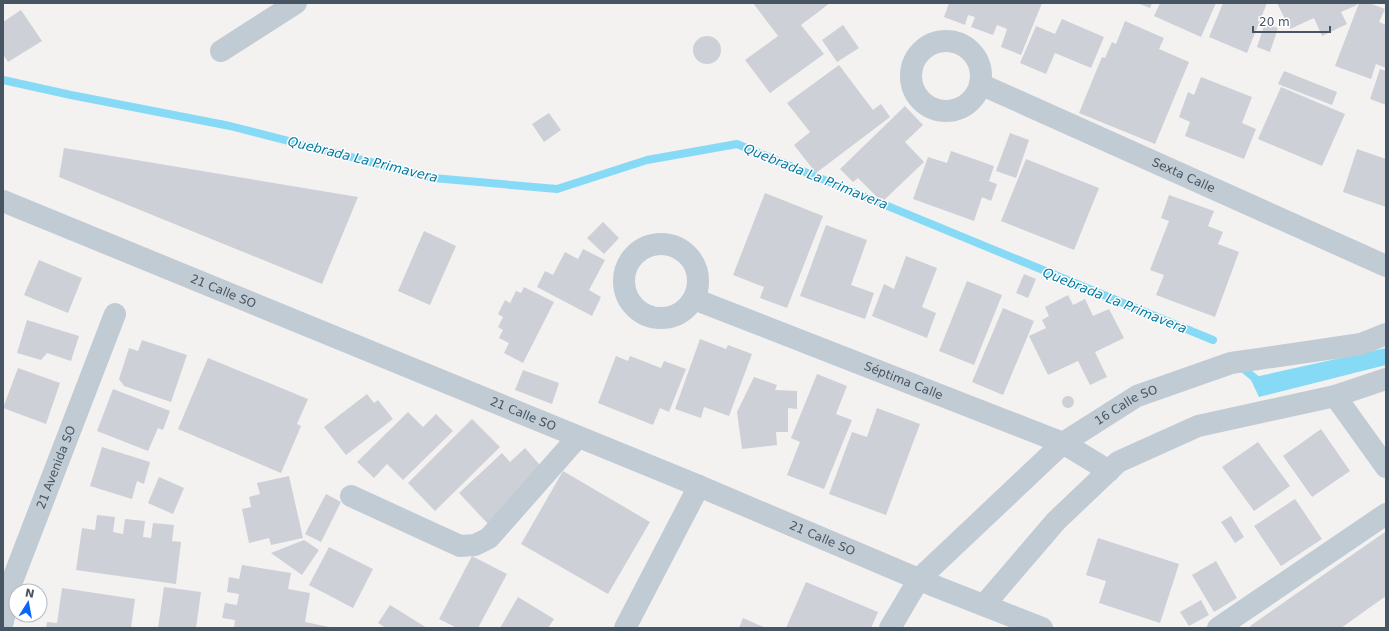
<svg xmlns="http://www.w3.org/2000/svg" width="1389" height="631" font-family="'DejaVu Sans',sans-serif">
  <style>
    .water { fill: #86daf5 }
    .lines { fill: none; stroke-linecap: round; stroke-linejoin: round }
    .stream { stroke: #86daf5; stroke-width: 8 }
    .building { fill: #cdd0d6 }
    .minor { stroke: #c1cbd4; stroke-width: 22 }
    .tertiary { stroke: #c1cbd4; stroke-width: 22 }
    .labels { text-anchor: middle; stroke-width: 3; stroke-linejoin: round; paint-order: stroke }
    .street-label { font-size: 12px; fill: #475461; stroke: #fff }
    .water-label { font-size: 13px; font-style: italic; fill: #037aa2; stroke: #fff }
  </style>
  <rect width="100%" height="100%" fill="#f4f1f1"/>
  <path class="water" d="M 1386,348 L 1386,365 L 1259,397 L 1250,378 Z"/>
  <g class="lines">
    <path class="stream" d="M 3,80 L 71,95 L 230,126 L 433,178 L 557,189 L 647,160 L 737,144 L 1213,340
      M 1240,366 L 1262,384"/>
  </g>
  <path class="building" d="M 753,3 L 830,3 L 801,25 L 824,54 L 770,93 L 745,60 L 778,36 Z
    M 949,3 L 1042,3 L 1021,55 L 1001,47 L 1007,29 L 997,25 L 993,35 L 971,27 L 975,17 L 968,15 L 965,25 L 944,17 Z
    M 1137,3 L 1152,3 L 1150,8 Z
    M 1160,3 L 1216,3 L 1201,37 L 1154,16 Z
    M 1223,3 L 1267,3 L 1247,53 L 1209,37 Z
    M 1277,3 L 1356,3 L 1357,5 L 1341,12 L 1347,24 L 1322,36 L 1314,18 L 1290,29 Z
    M 1359,3 L 1369,3 L 1385,9 L 1379,22 L 1386,25 L 1386,68 L 1376,64 L 1371,79 L 1335,66 Z
    M 21,10 L 42,41 L 8,62 L 3,54 L 3,22 Z
    M 1062,19 L 1104,37 L 1091,68 L 1055,53 L 1046,74 L 1020,63 L 1036,26 L 1055,34 Z
    M 1125,21 L 1164,38 L 1159,49 L 1189,62 L 1155,144 L 1079,113 L 1102,57 L 1105,58 L 1112,42 L 1116,44 Z
    M 1265,23 L 1278,28 L 1270,52 L 1257,47 Z
    M 843,25 L 859,48 L 837,62 L 822,40 Z
    M693 50a14 14 0 1 1 28 0a14 14 0 1 1-28 0Z
    M 839,65 L 873,110 L 881,104 L 890,117 L 816,173 L 794,145 L 810,132 L 787,103 Z
    M 1380,69 L 1386,71 L 1386,105 L 1370,99 Z
    M 1284,71 L 1337,92 L 1332,105 L 1278,84 Z
    M 1201,77 L 1252,97 L 1242,123 L 1256,129 L 1244,159 L 1185,136 L 1190,122 L 1179,117 L 1188,92 L 1194,95 Z
    M 1281,87 L 1345,114 L 1322,166 L 1258,139 Z
    M 905,106 L 923,125 L 905,142 L 924,162 L 882,202 L 858,178 L 853,182 L 840,169 Z
    M 549,113 L 561,130 L 544,142 L 532,124 Z
    M 1010,133 L 1029,140 L 1016,178 L 996,171 Z
    M 64,148 L 358,197 L 322,284 L 59,177 Z
    M 1357,149 L 1386,159 L 1386,207 L 1343,192 Z
    M 951,151 L 994,166 L 989,181 L 997,184 L 991,201 L 982,197 L 974,221 L 913,199 L 928,157 L 947,163 Z
    M 1026,159 L 1099,188 L 1074,250 L 1001,221 Z
    M 765,193 L 823,216 L 787,308 L 760,298 L 764,287 L 733,275 Z
    M 1169,195 L 1214,211 L 1208,226 L 1223,232 L 1218,244 L 1239,252 L 1215,317 L 1156,295 L 1164,275 L 1150,270 L 1169,221 L 1161,218 Z
    M 603,222 L 619,238 L 604,254 L 587,238 Z
    M 826,225 L 867,240 L 851,285 L 874,293 L 865,319 L 800,296 Z
    M 424,231 L 456,246 L 430,305 L 398,291 Z
    M 583,249 L 605,260 L 589,290 L 601,297 L 592,316 L 537,287 L 545,271 L 553,275 L 565,252 L 578,259 Z
    M 906,256 L 937,268 L 922,307 L 936,313 L 927,338 L 872,316 L 884,284 L 894,289 Z
    M 39,260 L 82,278 L 68,313 L 24,295 Z
    M 1024,274 L 1036,279 L 1028,298 L 1016,293 Z
    M 967,281 L 1002,295 L 974,365 L 939,351 Z
    M 524,287 L 554,302 L 523,363 L 504,353 L 509,343 L 499,338 L 503,330 L 498,327 L 503,317 L 498,314 L 505,300 L 510,303 L 516,291 L 521,293 Z
    M 1068,295 L 1073,305 L 1085,299 L 1093,316 L 1109,309 L 1124,338 L 1095,352 L 1107,377 L 1090,385 L 1078,361 L 1048,375 L 1029,336 L 1046,328 L 1042,320 L 1049,316 L 1045,307 Z
    M 1003,308 L 1034,321 L 1003,395 L 972,382 Z
    M 27,320 L 79,336 L 71,361 L 47,353 L 41,360 L 17,353 Z
    M 700,339 L 726,349 L 728,345 L 752,354 L 729,416 L 704,407 L 701,418 L 675,409 Z
    M 142,340 L 187,355 L 171,402 L 124,386 L 119,379 L 129,348 L 138,351 Z
    M 616,356 L 628,361 L 630,356 L 661,368 L 664,361 L 686,369 L 669,412 L 660,408 L 653,425 L 598,403 Z
    M 208,358 L 308,399 L 297,424 L 301,426 L 281,473 L 178,429 Z
    M 18,368 L 60,383 L 46,424 L 3,408 Z
    M 523,370 L 559,383 L 552,404 L 515,390 Z
    M 817,374 L 847,386 L 836,414 L 852,420 L 824,489 L 787,475 L 800,442 L 791,438 Z
    M 754,377 L 777,385 L 775,390 L 797,391 L 797,409 L 788,408 L 788,432 L 776,432 L 777,445 L 742,449 L 737,412 Z
    M 113,389 L 170,411 L 163,430 L 158,428 L 148,451 L 97,431 Z
    M 367,394 L 374,403 L 378,400 L 393,419 L 346,455 L 324,427 Z
    M1062 402a6 6 0 1 1 12 0a6 6 0 1 1-12 0Z
    M 877,408 L 920,424 L 886,515 L 829,494 L 852,432 L 867,437 Z
    M 408,412 L 423,427 L 436,414 L 453,431 L 403,480 L 387,464 L 374,478 L 357,462 Z
    M 472,419 L 500,447 L 435,511 L 408,483 Z
    M 1321,429 L 1350,471 L 1312,497 L 1283,456 Z
    M 1258,442 L 1290,486 L 1254,511 L 1222,467 Z
    M 102,447 L 150,462 L 144,484 L 137,481 L 132,499 L 90,486 Z
    M 525,448 L 546,472 L 489,525 L 459,493 L 502,453 L 510,462 Z
    M 563,471 L 650,522 L 608,594 L 521,544 Z
    M 289,476 L 303,538 L 271,545 L 269,538 L 249,543 L 242,509 L 251,507 L 249,497 L 260,494 L 257,483 Z
    M 159,477 L 184,488 L 173,514 L 148,503 Z
    M 326,494 L 341,502 L 321,542 L 305,534 Z
    M 1295,499 L 1322,539 L 1281,566 L 1254,526 Z
    M 97,515 L 115,517 L 113,532 L 123,534 L 125,519 L 145,521 L 143,537 L 151,538 L 153,523 L 174,525 L 172,541 L 181,542 L 176,584 L 76,570 L 82,528 L 95,530 Z
    M 1231,516 L 1244,537 L 1235,543 L 1221,522 Z
    M 1385,532 L 1386,534 L 1386,596 L 1341,628 L 1252,628 L 1250,626 Z
    M 1098,538 L 1179,564 L 1160,623 L 1099,603 L 1106,581 L 1086,575 Z
    M 304,540 L 319,550 L 302,575 L 271,553 Z
    M 329,547 L 373,569 L 353,608 L 309,585 Z
    M 472,556 L 507,574 L 478,628 L 457,628 L 439,619 Z
    M 1216,561 L 1237,598 L 1214,612 L 1192,575 Z
    M 242,565 L 291,573 L 288,589 L 310,593 L 305,622 L 334,628 L 234,628 L 235,620 L 222,618 L 225,603 L 237,605 L 239,594 L 227,592 L 229,577 L 239,579 Z
    M 806,582 L 878,612 L 871,628 L 786,628 Z
    M 164,587 L 201,592 L 196,628 L 158,628 Z
    M 62,588 L 135,599 L 131,628 L 46,628 L 47,622 L 57,623 Z
    M 518,597 L 554,619 L 548,628 L 500,628 Z
    M 1201,600 L 1209,615 L 1189,626 L 1180,612 Z
    M 390,605 L 427,628 L 386,628 L 378,623 Z
    M 743,618 L 766,628 L 739,628 Z"/>
  <g class="lines">
    <g class="minor">
      <circle cx="946" cy="76" r="35"/>
      <path d="M 221,51 L 296,3"/>
      <path id="s1" d="M 980,84 L 1386,266"/>
      <circle cx="661" cy="281" r="37"/>
      <path id="s2" d="M 694,299 L 1063,443 L 1109,471"/>
      <path d="M 1335,396 L 1386,467"/>
      <path d="M 351,496 L 460,546 L 475,545 L 489,538 L 578,437"/>
      <path id="s3" d="M 3,622 L 11,584 L 115,314"/>
      <path d="M 625,628 L 699,486"/>
      <path d="M 890,628 L 919,579"/>
      <path d="M 1218,628 L 1386,514"/>
    </g>
    <g class="tertiary">
      <path id="s4" d="M 3,201 L 699,486 L 937,587 L 1042,628"/>
      <path id="s5" d="M 919,579 L 1063,443 L 1137,396 L 1231,363 L 1361,344 L 1386,334"/>
      <path d="M 984,605 L 1056,521 L 1118,462 L 1198,426 L 1335,396 L 1386,379"/>
    </g>
  </g>
  <g class="labels">
    <g class="street-label">
      <text dy="4" stroke="none"><textPath href="#s1" startOffset="223">Sexta Calle</textPath></text>
      <text dy="4" stroke="none"><textPath href="#s4" startOffset="238">21 Calle SO</textPath></text>
      <text dy="4" stroke="none"><textPath href="#s2" startOffset="225">Séptima Calle</textPath></text>
      <text dy="4" stroke="none"><textPath href="#s5" startOffset="272">16 Calle SO</textPath></text>
      <text dy="4" stroke="none"><textPath href="#s4" startOffset="562">21 Calle SO</textPath></text>
      <text dy="4" stroke="none"><textPath href="#s3" startOffset="164">21 Avenida SO</textPath></text>
      <text dy="4" stroke="none"><textPath href="#s4" startOffset="886">21 Calle SO</textPath></text>
    </g>
    <g class="water-label">
      <text transform="translate(363 159) rotate(14)" y="5">Quebrada La Primavera</text>
      <text transform="translate(816 176) rotate(22)" y="5">Quebrada La Primavera</text>
      <text transform="translate(1115 300) rotate(22)" y="5">Quebrada La Primavera</text>
    </g>
  </g>
  <rect width="1389" height="631" fill="none" stroke="#475461" stroke-width="8"/>
  <g transform="translate(28 603) rotate(11)"><circle r="19" fill="#ffffff" stroke="#b5bbc0"/>
  <path d="M0-3L7 15L0 10L-7 15Z" fill="#0867f7"/>
  <text y="-6" font-size="11" font-weight="bold" text-anchor="middle" fill="#475461">N</text>
  </g>
  <path d="M1253 26v6h77v-6" fill="none" stroke="#475461" stroke-width="2"/>
  <text x="1259" y="26" font-size="12" fill="#475461" stroke="#ffffff" stroke-width="3" paint-order="stroke">20 m</text>
</svg>
